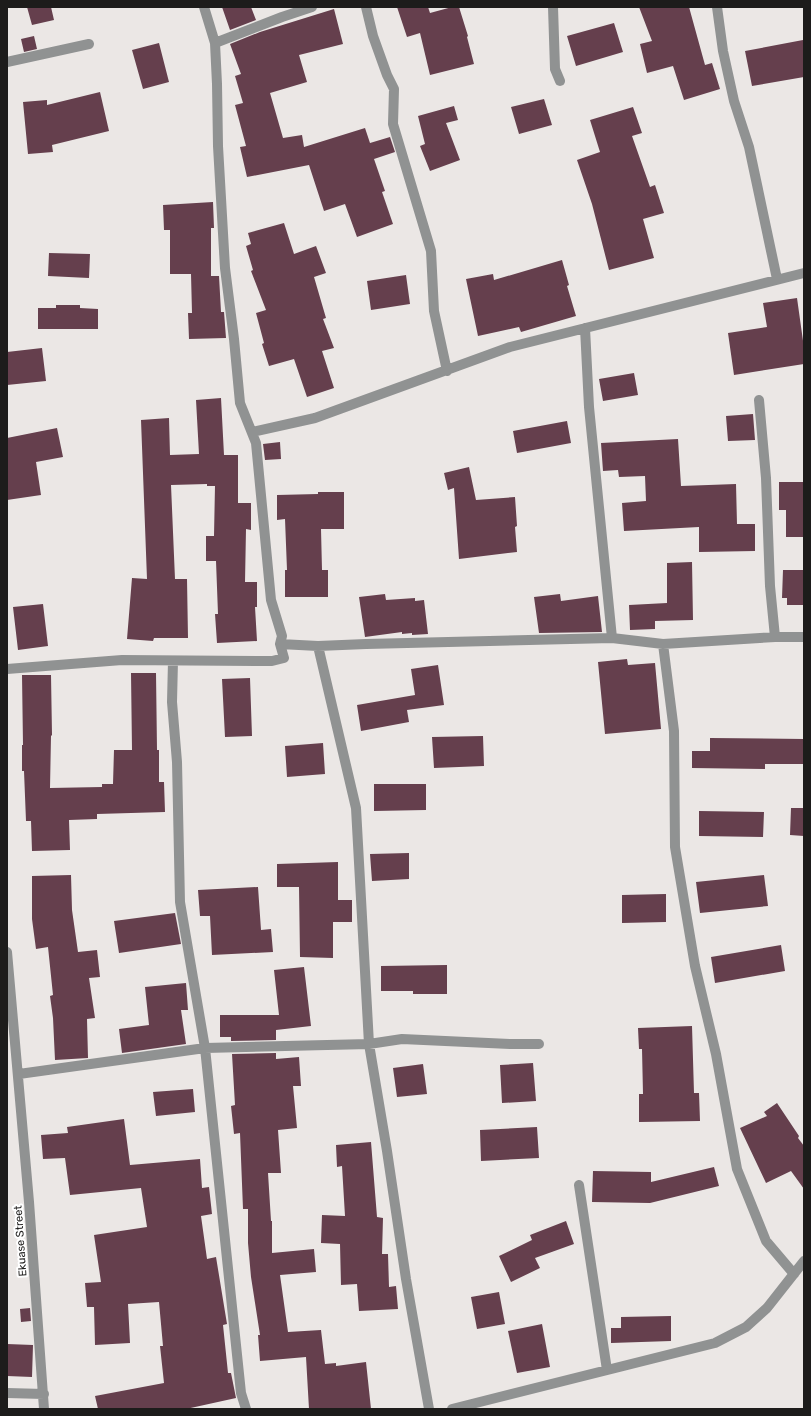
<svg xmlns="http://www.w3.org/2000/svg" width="811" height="1416" font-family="Rubik,sans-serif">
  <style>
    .building { fill: #653f4d }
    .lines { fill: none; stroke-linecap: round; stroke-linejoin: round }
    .minor { stroke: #909292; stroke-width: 10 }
    .labels { text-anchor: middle; stroke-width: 4; stroke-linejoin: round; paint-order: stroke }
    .street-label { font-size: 11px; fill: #1d1c1b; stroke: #fff }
  </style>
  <rect width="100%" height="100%" fill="#ebe7e5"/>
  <path class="building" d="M 27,7 L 51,7 L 54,20 L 32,25 Z
    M 222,7 L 251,7 L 256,20 L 230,30 Z
    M 397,7 L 428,7 L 430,13 L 452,7 L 459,7 L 468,36 L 467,37 L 474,64 L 430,75 L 420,33 L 407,37 Z
    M 639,7 L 689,7 L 705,65 L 712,63 L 720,89 L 684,100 L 673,66 L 647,73 L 640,44 L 652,41 Z
    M 334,9 L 343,44 L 299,55 L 307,82 L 270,93 L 283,138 L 302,135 L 304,147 L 365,128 L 370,143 L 390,137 L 395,152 L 374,159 L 385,191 L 382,192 L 393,224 L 357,237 L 345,204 L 324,211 L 309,165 L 247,177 L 240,147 L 246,146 L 235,105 L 243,103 L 235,76 L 241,74 L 230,44 L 260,32 Z
    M 614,23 L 623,52 L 576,66 L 567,36 Z
    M 34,36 L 37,49 L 24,52 L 21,39 Z
    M 803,40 L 804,47 L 804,77 L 752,86 L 745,51 Z
    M 159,43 L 169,82 L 143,89 L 132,50 Z
    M 100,92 L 109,131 L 52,145 L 53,152 L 28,154 L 23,102 L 47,100 L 47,105 Z
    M 544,99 L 552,125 L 519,134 L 511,107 Z
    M 454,106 L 458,120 L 446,123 L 460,160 L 430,171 L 420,146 L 425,144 L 418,116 Z
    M 633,107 L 642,133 L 632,136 L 650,187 L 655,185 L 664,213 L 643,219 L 654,258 L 609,270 L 592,204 L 577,160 L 600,152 L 590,120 Z
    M 213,202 L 214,228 L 211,228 L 211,276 L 219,276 L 221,312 L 224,312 L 226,338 L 189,339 L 188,313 L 192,313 L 191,274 L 170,274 L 170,230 L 164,230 L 163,205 Z
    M 284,223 L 294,254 L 316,246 L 326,273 L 314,277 L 326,318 L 323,319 L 334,348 L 322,351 L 334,388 L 307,397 L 294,359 L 269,366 L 262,344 L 264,343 L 256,313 L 266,310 L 251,271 L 253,270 L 246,246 L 251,244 L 248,233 Z
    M 49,253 L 90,254 L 89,278 L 48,276 Z
    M 562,260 L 569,285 L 567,286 L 576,316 L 521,332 L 519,327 L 478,336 L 466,279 L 493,274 L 494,280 Z
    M 406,275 L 410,304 L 371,310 L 367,281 Z
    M 797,298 L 804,348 L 804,364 L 734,375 L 728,333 L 767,327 L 763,303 Z
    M 56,305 L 80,305 L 80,308 L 98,309 L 98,329 L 38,329 L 38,308 L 56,308 Z
    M 42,348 L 46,381 L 7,385 L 7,352 Z
    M 634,373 L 638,395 L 603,401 L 599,379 Z
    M 221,398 L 224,455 L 238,455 L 238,503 L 251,503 L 251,530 L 246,529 L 245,582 L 257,582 L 257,607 L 255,607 L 257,641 L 217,643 L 215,614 L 218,614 L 216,561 L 206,561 L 206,536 L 214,536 L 215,486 L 207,486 L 207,484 L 171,485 L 175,579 L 187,579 L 188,638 L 154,638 L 153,641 L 127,639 L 132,578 L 147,579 L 141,420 L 169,418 L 170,455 L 199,454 L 196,400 Z
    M 753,414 L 755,440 L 728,441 L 726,416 Z
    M 567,421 L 571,443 L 517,453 L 513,431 Z
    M 57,428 L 63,457 L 36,462 L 41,495 L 7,500 L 7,438 Z
    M 678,439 L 681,486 L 736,484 L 737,524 L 755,524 L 755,551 L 699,552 L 699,527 L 624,531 L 622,503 L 646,501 L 645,476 L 619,477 L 618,470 L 603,471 L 601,443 Z
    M 280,442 L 281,459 L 265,460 L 263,444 Z
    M 469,467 L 476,500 L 515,497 L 517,526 L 515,527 L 517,552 L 459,559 L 454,488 L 448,490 L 444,473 Z
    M 779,482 L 804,482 L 804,537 L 786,537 L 786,510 L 779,510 Z
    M 318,492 L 344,492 L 344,529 L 321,529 L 322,570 L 328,570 L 328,597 L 285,597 L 285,570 L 287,570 L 285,519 L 277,520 L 277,495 L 318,494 Z
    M 692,562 L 693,620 L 655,621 L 655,629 L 630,630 L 629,605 L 667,603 L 667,563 Z
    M 783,570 L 804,570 L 804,605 L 787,605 L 787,598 L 782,598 Z
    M 385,594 L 386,600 L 415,598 L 415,601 L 424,600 L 428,634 L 412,635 L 412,633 L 402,634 L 402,632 L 365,637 L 359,597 Z
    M 560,594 L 561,601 L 598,596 L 602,632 L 539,633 L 534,597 Z
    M 43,604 L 48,646 L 18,650 L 13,607 Z
    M 627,659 L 628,665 L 655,663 L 661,729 L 605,734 L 598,662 Z
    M 438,665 L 444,705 L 407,710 L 409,722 L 361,731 L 357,705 L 415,695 L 411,669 Z
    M 131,673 L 156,673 L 157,750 L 159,750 L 159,782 L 164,782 L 165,812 L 97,814 L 97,819 L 69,820 L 70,850 L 32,851 L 31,821 L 26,821 L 24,771 L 22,771 L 22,745 L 23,745 L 22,675 L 51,675 L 52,735 L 51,736 L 50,788 L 102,787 L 102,784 L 113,784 L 114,750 L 132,750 Z
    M 250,678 L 252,736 L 225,737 L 222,679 Z
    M 483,736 L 484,766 L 434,768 L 432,737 Z
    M 710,738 L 804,739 L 804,764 L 765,764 L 765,769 L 692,768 L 692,751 L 710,751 Z
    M 323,743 L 325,774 L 287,777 L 285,746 Z
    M 374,784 L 426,784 L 426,810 L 374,811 Z
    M 791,808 L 804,808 L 804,836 L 790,835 Z
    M 699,811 L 764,812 L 763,837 L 699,836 Z
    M 409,853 L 409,879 L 372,881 L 370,854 Z
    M 338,862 L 338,900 L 352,900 L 352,922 L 333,922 L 333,958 L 300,957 L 299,887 L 277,887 L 277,864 Z
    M 71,875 L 72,910 L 78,952 L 97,950 L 100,977 L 89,978 L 95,1018 L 87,1019 L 88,1058 L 55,1060 L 53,1018 L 50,996 L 53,995 L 48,947 L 36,949 L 32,919 L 32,876 Z
    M 764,875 L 768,906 L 700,913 L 696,882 Z
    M 258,887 L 261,930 L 271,929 L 273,952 L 212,955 L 210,916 L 200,916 L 198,890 Z
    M 666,894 L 666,922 L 622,923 L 622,895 Z
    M 175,913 L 181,944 L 119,953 L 114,921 Z
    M 781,945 L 785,971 L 715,983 L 711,957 Z
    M 447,965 L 447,994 L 413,994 L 413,991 L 381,991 L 381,966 Z
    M 304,967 L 311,1026 L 276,1030 L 276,1040 L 231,1041 L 231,1037 L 220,1037 L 220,1015 L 279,1015 L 274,970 Z
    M 186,983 L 188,1010 L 181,1010 L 186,1044 L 122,1053 L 119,1029 L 149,1025 L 145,987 Z
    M 692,1026 L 694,1093 L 699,1093 L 700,1121 L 639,1122 L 639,1094 L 643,1094 L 642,1049 L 639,1049 L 638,1028 Z
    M 276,1053 L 276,1059 L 299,1057 L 301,1086 L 293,1086 L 297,1128 L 278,1130 L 281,1173 L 268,1173 L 271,1221 L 272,1221 L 272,1253 L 314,1249 L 316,1272 L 280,1275 L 288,1332 L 321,1330 L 325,1364 L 336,1363 L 336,1366 L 366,1362 L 371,1409 L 309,1409 L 306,1357 L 260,1361 L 258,1335 L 260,1335 L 251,1277 L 248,1243 L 248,1209 L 243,1209 L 240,1133 L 234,1134 L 231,1106 L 235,1105 L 232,1054 Z
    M 533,1063 L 536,1101 L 502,1103 L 500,1065 Z
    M 423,1064 L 427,1094 L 397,1097 L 393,1068 Z
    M 193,1089 L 195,1112 L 156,1116 L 153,1092 Z
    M 777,1103 L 799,1136 L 798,1138 L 804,1146 L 804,1189 L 791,1171 L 766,1183 L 740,1128 L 767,1116 L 764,1112 Z
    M 124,1119 L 130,1165 L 200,1159 L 202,1188 L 209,1187 L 212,1214 L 201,1216 L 207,1259 L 216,1257 L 227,1324 L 223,1325 L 228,1373 L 231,1373 L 236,1398 L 186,1409 L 98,1409 L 95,1396 L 164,1383 L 160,1346 L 163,1346 L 159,1302 L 128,1304 L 130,1343 L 95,1345 L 94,1307 L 87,1307 L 85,1283 L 101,1282 L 94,1235 L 147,1227 L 141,1188 L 70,1195 L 65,1158 L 43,1159 L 41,1135 L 68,1133 L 67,1127 Z
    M 537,1127 L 539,1158 L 481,1161 L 480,1130 Z
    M 371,1142 L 377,1217 L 383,1218 L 382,1254 L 388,1254 L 389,1287 L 396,1286 L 398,1309 L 359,1311 L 357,1284 L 341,1285 L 340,1244 L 321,1243 L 322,1215 L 345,1216 L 342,1166 L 337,1167 L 336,1145 Z
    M 714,1167 L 719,1186 L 650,1203 L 592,1202 L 593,1171 L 651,1172 L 651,1182 Z
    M 566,1221 L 574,1244 L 535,1258 L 540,1268 L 511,1282 L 499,1256 L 532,1240 L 530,1235 Z
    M 499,1292 L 505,1324 L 477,1329 L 471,1297 Z
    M 30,1308 L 31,1321 L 21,1322 L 20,1309 Z
    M 671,1316 L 671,1341 L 611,1343 L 611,1328 L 621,1328 L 621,1317 Z
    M 542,1324 L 550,1367 L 517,1373 L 508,1331 Z
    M 7,1344 L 33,1345 L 32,1377 L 7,1376 Z"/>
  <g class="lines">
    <path class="minor" d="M 366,7 L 373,36 L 387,75 L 394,89 L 393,124 L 431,251 L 434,311 L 447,371
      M 553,7 L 555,69 L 560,81
      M 717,7 L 723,51 L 734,101 L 749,147 L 777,279
      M 215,43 L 282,17 L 312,7
      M 7,62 L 89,44
      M 585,328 L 589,407 L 612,638
      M 759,400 L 766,478 L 770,586 L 775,637
      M 252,432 L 315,418 L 510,347 L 804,273
      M 280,644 L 318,646 L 366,644 L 612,638 L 663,644 L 775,637 L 804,637
      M 663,644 L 674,731 L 675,847 L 695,966 L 716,1054 L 737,1169 L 766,1241 L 794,1274
      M 318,646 L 356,808 L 369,1044 L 387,1151 L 406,1279 L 429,1409
      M 173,661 L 172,702 L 177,762 L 180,902 L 205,1048 L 241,1393 L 246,1409
      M 7,669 L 122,660 L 272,661 L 284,658 L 280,644 L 282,636 L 271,600 L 256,443 L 240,403 L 234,339 L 225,268 L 218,146 L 217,84 L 215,43 L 204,7
      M 7,952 L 29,1202 L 44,1409
      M 19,1074 L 205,1048 L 369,1044 L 402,1039 L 510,1044 L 539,1044
      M 579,1185 L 607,1370
      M 7,1393 L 44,1394
      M 452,1409 L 715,1343 L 746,1327 L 767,1308 L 804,1261"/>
  </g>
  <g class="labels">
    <g class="street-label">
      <text transform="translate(20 1241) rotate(-94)" y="4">Ekuase Street</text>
    </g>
  </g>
  <rect width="811" height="1416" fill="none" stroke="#1d1c1b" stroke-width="16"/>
</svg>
